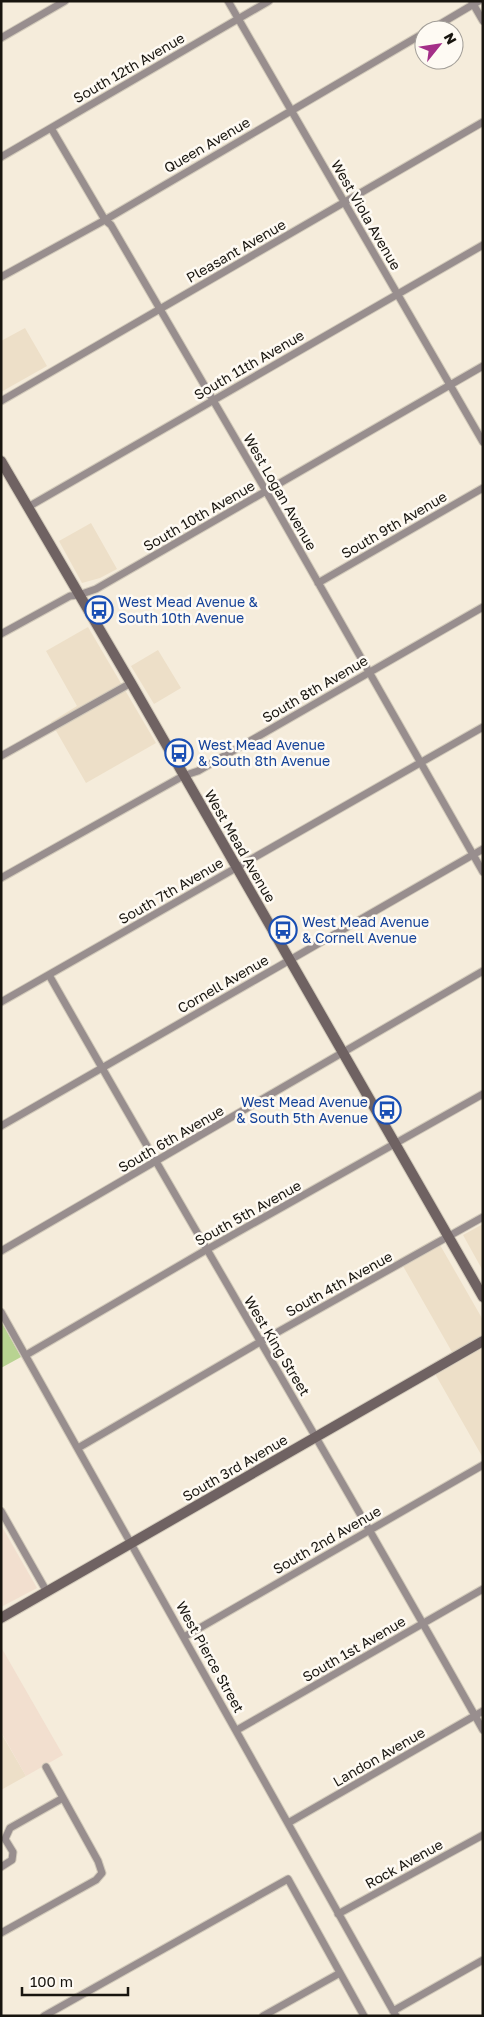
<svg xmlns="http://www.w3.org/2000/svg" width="484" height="2017" font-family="'Golos Text',sans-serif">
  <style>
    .built { fill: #eddfc8 }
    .industrial { fill: #f2dfcf }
    .green { fill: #b8d391 }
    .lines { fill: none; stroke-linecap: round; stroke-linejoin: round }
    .street-casing { stroke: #d2caba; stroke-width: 9 }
    .secondary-casing { stroke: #d2caba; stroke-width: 12 }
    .street { stroke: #988e8e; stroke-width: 7 }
    .secondary { stroke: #6f6262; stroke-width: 10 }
    .labels { text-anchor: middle; stroke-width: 5; stroke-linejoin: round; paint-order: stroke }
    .street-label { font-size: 14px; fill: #18150f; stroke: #fefaf3 }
    .transit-label { font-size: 14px; fill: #164399; stroke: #fefaf3; text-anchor: start }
  </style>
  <rect width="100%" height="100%" fill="#f5ecdb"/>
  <path class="built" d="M 25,328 L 47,366 L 1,392 L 1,341 Z
    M 91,523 L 117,569 L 100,578 L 82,583 L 59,541 Z
    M 88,627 L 156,743 L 86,783 L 51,722 L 77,706 L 46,651 Z
    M 158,650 L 181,688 L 154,704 L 131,666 Z
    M 483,1224 L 483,1271 L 463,1235 Z
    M 436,1238 L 483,1320 L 483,1458 L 430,1365 L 452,1352 L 399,1259 Z
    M 1,1733 L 26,1776 L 1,1790 Z"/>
  <path class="industrial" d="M 1,1525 L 37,1588 L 1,1607 Z
    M 1,1647 L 63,1755 L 26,1776 L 1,1732 Z"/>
  <path class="green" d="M 1,1321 L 21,1357 L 1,1368 Z"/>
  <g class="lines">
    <g class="street-casing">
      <path id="street" d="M 228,1 L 483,442
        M 472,2 L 483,21
        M 430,30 L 479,1
        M 1,38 L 65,1
        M 51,128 L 105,220 L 111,225 L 266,491 L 483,872
        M 1,157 L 269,1
        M 1,277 L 105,220 L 424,33
        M 1,401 L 483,122
        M 28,507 L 483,245
        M 318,583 L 483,488
        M 1,634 L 70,596 L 79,595 L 96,589 L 483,366
        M 1,756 L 131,683
        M 1,878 L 183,776 L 198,771 L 483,607
        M 49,975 C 192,1227 341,1476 483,1730
        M 1,1002 L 483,727
        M 1,1126 L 483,849
        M 1,1251 L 483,971
        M 1,1312 L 396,2016
        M 26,1355 L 206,1250 L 483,1094
        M 78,1448 L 260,1342 L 483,1217
        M 1,1511 L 47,1592
        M 184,1637 L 483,1465
        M 237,1730 L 483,1589
        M 288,1823 L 483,1711
        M 1,1867 L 12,1860 L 13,1852 L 5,1839 L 10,1828 L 63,1798
        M 338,1914 L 483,1835
        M 1,1933 L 96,1880 L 102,1873 L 98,1861 L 46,1767
        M 393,2011 L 483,1960
        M 44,2016 L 288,1879 L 364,2016
        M 263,2016 L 340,1973"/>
    </g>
    <g class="secondary-casing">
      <path id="secondary" d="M 1,461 L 131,683 L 483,1297
        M 1,1618 L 483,1341"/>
    </g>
    <use href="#street" class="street"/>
    <use href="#secondary" class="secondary"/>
  </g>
  <defs>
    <g id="bus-ring" transform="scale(1.4375)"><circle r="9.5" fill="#fefaf3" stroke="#1a4fb4" stroke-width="1.5"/><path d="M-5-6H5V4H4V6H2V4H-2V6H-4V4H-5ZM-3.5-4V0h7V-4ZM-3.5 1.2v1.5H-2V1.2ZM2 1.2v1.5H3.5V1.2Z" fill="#1a4fb4"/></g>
  </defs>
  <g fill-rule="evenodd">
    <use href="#bus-ring" x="99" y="610"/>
    <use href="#bus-ring" x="179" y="753"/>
    <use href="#bus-ring" x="283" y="930"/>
    <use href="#bus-ring" x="387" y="1110"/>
  </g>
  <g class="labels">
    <g class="street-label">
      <text transform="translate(129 68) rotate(-30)" y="5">South 12th Avenue</text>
      <text transform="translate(207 145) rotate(-30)" y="5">Queen Avenue</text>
      <text transform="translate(366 215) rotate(60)" y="5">West Viola Avenue</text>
      <text transform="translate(236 251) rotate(-30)" y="5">Pleasant Avenue</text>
      <text transform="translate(249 365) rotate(-30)" y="5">South 11th Avenue</text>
      <text transform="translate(280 492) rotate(60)" y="5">West Logan Avenue</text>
      <text transform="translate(199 516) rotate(-30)" y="5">South 10th Avenue</text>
      <text transform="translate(394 525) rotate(-30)" y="5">South 9th Avenue</text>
      <text transform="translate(315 689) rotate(-30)" y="5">South 8th Avenue</text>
      <text transform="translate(240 846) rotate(60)" y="5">West Mead Avenue</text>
      <text transform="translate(171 891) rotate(-30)" y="5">South 7th Avenue</text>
      <text transform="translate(223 984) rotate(-30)" y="5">Cornell Avenue</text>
      <text transform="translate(171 1139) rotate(-30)" y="5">South 6th Avenue</text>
      <text transform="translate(248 1213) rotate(-29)" y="5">South 5th Avenue</text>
      <text transform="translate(339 1284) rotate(-29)" y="5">South 4th Avenue</text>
      <text transform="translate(277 1346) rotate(59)" y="5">West King Street</text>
      <text transform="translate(235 1468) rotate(-30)" y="5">South 3rd Avenue</text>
      <text transform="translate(327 1540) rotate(-30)" y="5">South 2nd Avenue</text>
      <text transform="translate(354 1649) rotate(-30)" y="5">South 1st Avenue</text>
      <text transform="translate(210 1657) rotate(61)" y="5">West Pierce Street</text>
      <text transform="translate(379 1757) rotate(-30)" y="5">Landon Avenue</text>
      <text transform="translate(404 1864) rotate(-29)" y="5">Rock Avenue</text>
    </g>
    <g class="transit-label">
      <text x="118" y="607">West Mead Avenue &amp;<tspan x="118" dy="16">South 10th Avenue</tspan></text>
      <text x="198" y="750">West Mead Avenue<tspan x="198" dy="16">&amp; South 8th Avenue</tspan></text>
      <text x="302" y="927">West Mead Avenue<tspan x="302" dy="16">&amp; Cornell Avenue</tspan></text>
      <text x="368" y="1107" text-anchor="end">West Mead Avenue<tspan x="368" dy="16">&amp; South 5th Avenue</tspan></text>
    </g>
  </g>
  <rect width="484" height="2017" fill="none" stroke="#18150f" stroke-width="5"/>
  <g transform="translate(439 45) rotate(60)"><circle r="24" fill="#fefaf3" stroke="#a29e98"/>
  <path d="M0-4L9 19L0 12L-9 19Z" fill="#a42f88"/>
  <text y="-8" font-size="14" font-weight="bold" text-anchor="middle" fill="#18150f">N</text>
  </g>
  <path d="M22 1987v8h106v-8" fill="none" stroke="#18150f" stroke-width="2.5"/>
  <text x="30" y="1987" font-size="15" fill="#18150f" stroke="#fefaf3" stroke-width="4" paint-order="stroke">100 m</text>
</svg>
